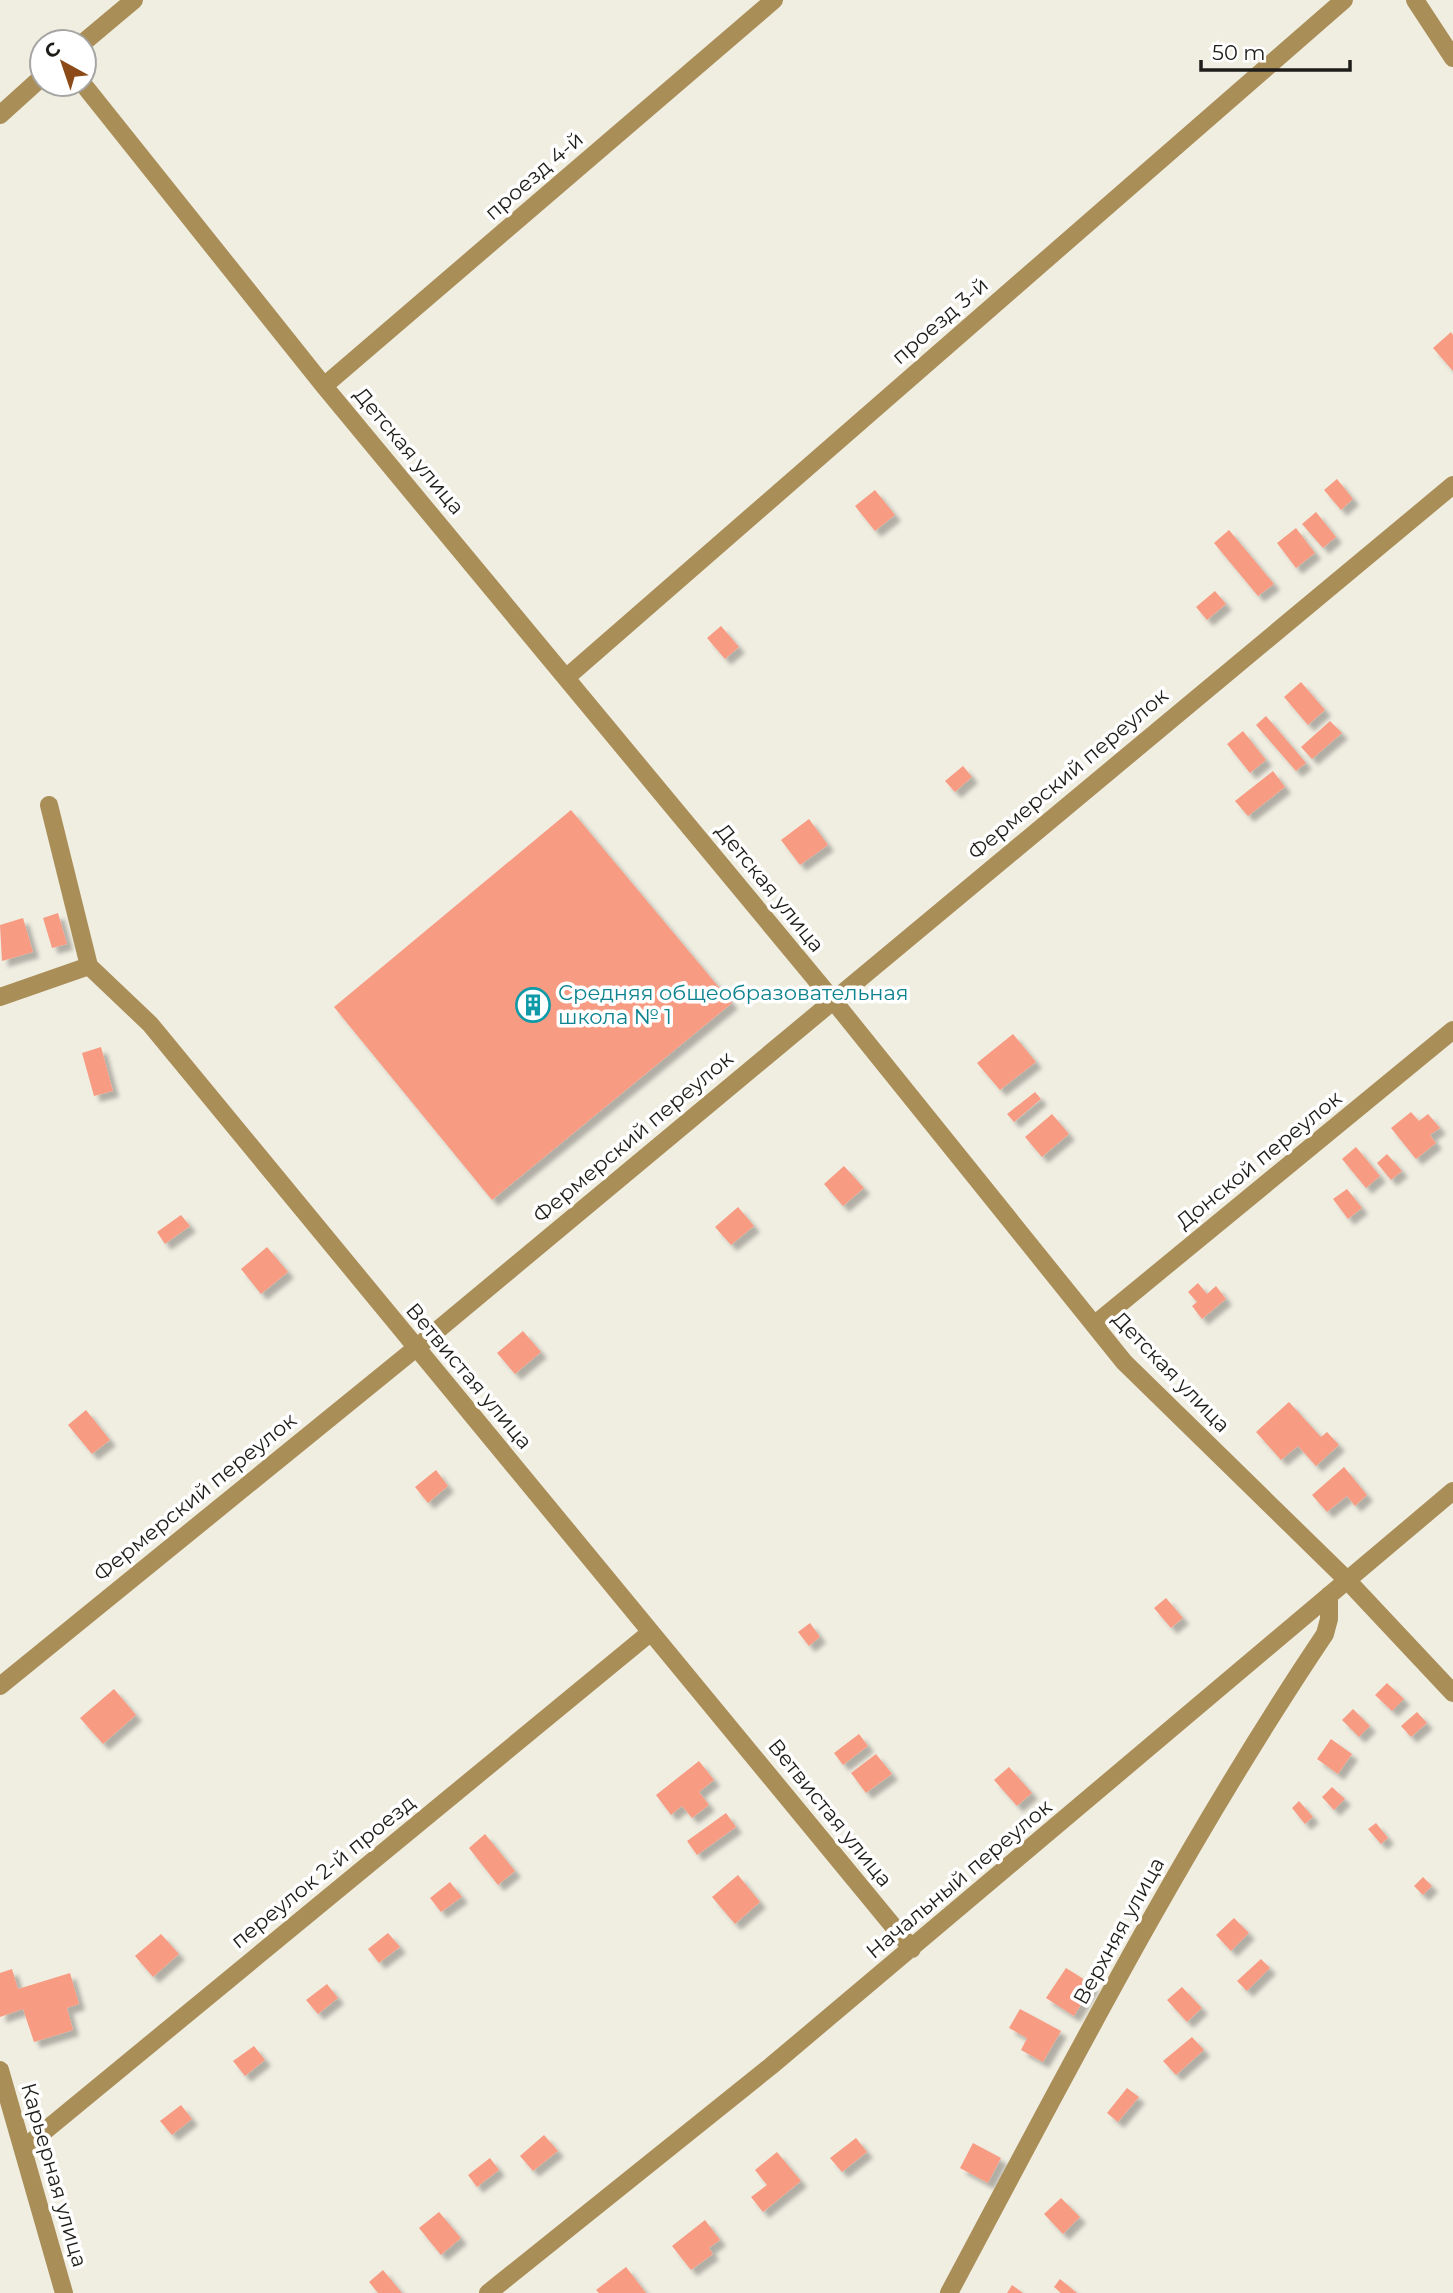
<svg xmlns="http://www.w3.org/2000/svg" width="1453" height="2293" font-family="Montserrat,sans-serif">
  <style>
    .building { fill: #f89b83; filter: url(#shadow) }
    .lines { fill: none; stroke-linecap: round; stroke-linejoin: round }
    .minor { stroke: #aa8e58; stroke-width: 18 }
    .labels { text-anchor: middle; stroke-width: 7; stroke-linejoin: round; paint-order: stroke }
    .street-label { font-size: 21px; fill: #1e1d19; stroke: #fff }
    .culture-label { font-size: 21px; fill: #0d838f; stroke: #fff; text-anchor: start }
  </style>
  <defs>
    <filter id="shadow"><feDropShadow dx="6" dy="6" stdDeviation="2" flood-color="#0004"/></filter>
  </defs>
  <rect width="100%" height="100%" fill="#f0ede1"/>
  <path class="building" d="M 1451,332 L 1453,335 L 1453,371 L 1433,348 Z
    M 1337,479 L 1353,499 L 1341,510 L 1324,490 Z
    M 875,490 L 895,515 L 875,531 L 855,506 Z
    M 1316,512 L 1336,537 L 1323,548 L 1302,524 Z
    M 1296,528 L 1315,553 L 1296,568 L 1277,543 Z
    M 1229,530 L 1274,584 L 1258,596 L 1214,543 Z
    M 1215,591 L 1226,604 L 1207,620 L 1196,607 Z
    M 721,626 L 739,647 L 725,659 L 707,638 Z
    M 1301,682 L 1325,710 L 1308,725 L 1284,697 Z
    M 1266,716 L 1306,763 L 1296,771 L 1256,725 Z
    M 1330,721 L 1342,733 L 1312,759 L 1301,747 Z
    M 1243,731 L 1266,760 L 1250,773 L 1227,744 Z
    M 963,766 L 972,777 L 955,792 L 945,781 Z
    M 1273,771 L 1285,787 L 1248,816 L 1235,801 Z
    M 571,810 L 732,1003 L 492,1200 L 334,1007 Z
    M 809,819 L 828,845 L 800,865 L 781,840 Z
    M 58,913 L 67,944 L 52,948 L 43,918 Z
    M 23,918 L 33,952 L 2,961 L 0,925 Z
    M 1013,1034 L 1036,1062 L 1000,1090 L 977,1063 Z
    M 101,1047 L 113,1091 L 94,1096 L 82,1053 Z
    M 1035,1092 L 1041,1099 L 1014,1122 L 1007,1114 Z
    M 1411,1112 L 1419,1121 L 1428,1114 L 1440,1128 L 1430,1135 L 1436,1143 L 1416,1159 L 1391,1128 Z
    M 1052,1114 L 1069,1134 L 1042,1157 L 1025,1137 Z
    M 1356,1147 L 1380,1176 L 1366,1188 L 1342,1159 Z
    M 1387,1154 L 1402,1171 L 1391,1180 L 1377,1163 Z
    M 844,1166 L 864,1188 L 843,1206 L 824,1184 Z
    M 1347,1189 L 1362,1208 L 1348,1219 L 1333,1199 Z
    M 738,1207 L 754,1226 L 731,1245 L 715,1227 Z
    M 181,1215 L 190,1226 L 165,1244 L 157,1232 Z
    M 267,1247 L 288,1272 L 261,1294 L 241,1269 Z
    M 1198,1283 L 1207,1294 L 1216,1286 L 1226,1299 L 1202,1319 L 1192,1306 L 1197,1302 L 1188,1292 Z
    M 523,1331 L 541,1352 L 515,1374 L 497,1353 Z
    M 1289,1402 L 1321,1437 L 1327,1432 L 1339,1445 L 1316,1466 L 1298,1446 L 1281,1460 L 1256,1432 Z
    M 86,1410 L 110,1440 L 92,1454 L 68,1425 Z
    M 1344,1467 L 1367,1495 L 1355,1506 L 1347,1496 L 1327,1512 L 1312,1495 Z
    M 436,1470 L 448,1486 L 428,1503 L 415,1487 Z
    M 1166,1598 L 1183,1618 L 1171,1628 L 1154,1608 Z
    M 810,1623 L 820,1637 L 809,1646 L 798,1632 Z
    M 1387,1683 L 1404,1699 L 1392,1711 L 1375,1695 Z
    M 114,1689 L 136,1715 L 103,1744 L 80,1718 Z
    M 1353,1709 L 1370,1726 L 1359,1737 L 1342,1720 Z
    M 1417,1712 L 1427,1723 L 1411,1737 L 1401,1726 Z
    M 859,1734 L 868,1746 L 843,1765 L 834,1753 Z
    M 1331,1739 L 1352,1754 L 1338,1774 L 1317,1759 Z
    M 876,1754 L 892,1774 L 866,1793 L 851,1773 Z
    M 699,1761 L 714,1780 L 699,1792 L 709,1805 L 692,1818 L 682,1806 L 671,1815 L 656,1795 Z
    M 1009,1767 L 1032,1793 L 1017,1806 L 994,1780 Z
    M 1332,1787 L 1345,1799 L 1334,1810 L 1322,1797 Z
    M 1299,1801 L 1313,1817 L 1305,1824 L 1292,1808 Z
    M 726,1813 L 736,1827 L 697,1855 L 687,1841 Z
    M 1376,1823 L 1388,1838 L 1381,1844 L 1368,1829 Z
    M 485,1834 L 515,1871 L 498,1885 L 469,1848 Z
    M 738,1875 L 760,1902 L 735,1924 L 712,1897 Z
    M 1423,1877 L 1432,1886 L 1423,1895 L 1414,1886 Z
    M 450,1882 L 462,1897 L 441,1912 L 430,1898 Z
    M 1234,1918 L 1249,1933 L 1231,1951 L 1216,1935 Z
    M 388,1933 L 400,1947 L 379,1963 L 368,1949 Z
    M 161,1934 L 179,1954 L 153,1977 L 135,1956 Z
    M 1261,1959 L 1270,1968 L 1247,1991 L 1237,1981 Z
    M 1066,1968 L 1093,1985 L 1074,2016 L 1046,1998 Z
    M 12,1969 L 18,1989 L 70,1973 L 79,2004 L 67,2008 L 73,2030 L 34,2042 L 23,2009 L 0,2017 L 0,1973 Z
    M 327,1984 L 338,1998 L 318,2014 L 306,2000 Z
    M 1182,1987 L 1202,2008 L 1187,2022 L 1167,2000 Z
    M 1020,2009 L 1061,2031 L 1043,2062 L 1021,2050 L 1027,2038 L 1009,2028 Z
    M 1192,2037 L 1204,2050 L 1176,2075 L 1163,2061 Z
    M 254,2046 L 265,2060 L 245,2076 L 233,2061 Z
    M 1127,2088 L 1139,2097 L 1118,2122 L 1107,2113 Z
    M 181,2105 L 192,2119 L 172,2135 L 160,2121 Z
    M 544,2135 L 558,2151 L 533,2171 L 520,2156 Z
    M 856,2138 L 867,2152 L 842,2172 L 830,2158 Z
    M 973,2143 L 1001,2158 L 988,2183 L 960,2168 Z
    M 777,2152 L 801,2181 L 763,2212 L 751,2197 L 767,2185 L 755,2170 Z
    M 490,2158 L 499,2170 L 477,2187 L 468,2175 Z
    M 1061,2198 L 1080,2217 L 1063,2234 L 1044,2214 Z
    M 439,2212 L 461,2238 L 441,2255 L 419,2228 Z
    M 705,2220 L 720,2240 L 709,2248 L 713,2254 L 691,2270 L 672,2246 Z
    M 626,2267 L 646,2293 L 599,2293 L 596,2290 Z
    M 383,2270 L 402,2293 L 378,2293 L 369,2282 Z
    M 1060,2279 L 1077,2293 L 1061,2293 L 1054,2287 Z
    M 1012,2285 L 1023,2293 L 1007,2293 Z"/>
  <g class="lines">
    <path class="minor" d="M 1415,0 L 1453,58
      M 84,42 L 134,0
      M 83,84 L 324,386 L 832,999 L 1124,1362 L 1346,1579 L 1453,1693
      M 0,115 L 42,77
      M 324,386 L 774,0
      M 567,677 L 1344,0
      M 49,805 L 89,966 L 150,1024 L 912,1949
      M 0,997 L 89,966
      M 1094,1325 L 1453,1030
      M 0,1686 L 416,1348 L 1453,485
      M 0,2070 L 64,2293
      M 24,2148 L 651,1632
      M 488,2293 L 771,2066 L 1453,1491
      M 949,2293 C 1068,2070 1184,1844 1325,1634 L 1329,1619 L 1329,1595"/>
  </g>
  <defs>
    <g id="building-ring" transform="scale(1.75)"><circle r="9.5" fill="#fff" stroke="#0f9aa8" stroke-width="1.5"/><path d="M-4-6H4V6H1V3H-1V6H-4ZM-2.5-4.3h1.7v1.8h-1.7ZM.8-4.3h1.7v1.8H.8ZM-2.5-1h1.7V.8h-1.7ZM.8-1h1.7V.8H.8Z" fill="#0f9aa8"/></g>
  </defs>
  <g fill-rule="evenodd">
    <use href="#building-ring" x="533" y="1005"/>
  </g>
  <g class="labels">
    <g class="street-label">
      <text transform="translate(534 176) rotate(-41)" y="7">проезд 4-й</text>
      <text transform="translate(940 321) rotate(-41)" y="7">проезд 3-й</text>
      <text transform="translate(409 451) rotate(50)" y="7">Детская улица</text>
      <text transform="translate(1068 774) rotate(-40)" y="7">Фермерский переулок</text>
      <text transform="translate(770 888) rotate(51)" y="7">Детская улица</text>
      <text transform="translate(633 1137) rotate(-40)" y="7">Фермерский переулок</text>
      <text transform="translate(1259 1160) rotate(-39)" y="7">Донской переулок</text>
      <text transform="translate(1171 1372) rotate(46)" y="7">Детская улица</text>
      <text transform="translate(469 1376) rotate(50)" y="7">Ветвистая улица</text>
      <text transform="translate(195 1497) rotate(-39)" y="7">Фермерский переулок</text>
      <text transform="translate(830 1813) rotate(51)" y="7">Ветвистая улица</text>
      <text transform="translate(323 1872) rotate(-39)" y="7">переулок 2-й проезд</text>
      <text transform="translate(959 1879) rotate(-40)" y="7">Начальный переулок</text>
      <text transform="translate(1119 1931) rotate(-61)" y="7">Верхняя улица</text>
      <text transform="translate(54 2175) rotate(74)" y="7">Карьерная улица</text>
    </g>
    <g class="culture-label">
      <text x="558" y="1000">Средняя общеобразовательная<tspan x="558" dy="24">школа № 1</tspan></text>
    </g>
  </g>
  <g transform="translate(63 63) rotate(320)"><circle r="33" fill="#ffffff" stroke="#a5a5a3" stroke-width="2"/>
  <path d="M0-5L12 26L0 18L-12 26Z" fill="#8b4a17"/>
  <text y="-10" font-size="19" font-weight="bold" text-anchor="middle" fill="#1e1d19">С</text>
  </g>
  <path d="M1201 60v10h149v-10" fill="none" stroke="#1e1d19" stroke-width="3.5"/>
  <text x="1212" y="60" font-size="21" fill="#1e1d19" stroke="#ffffff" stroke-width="5" paint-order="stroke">50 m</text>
</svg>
